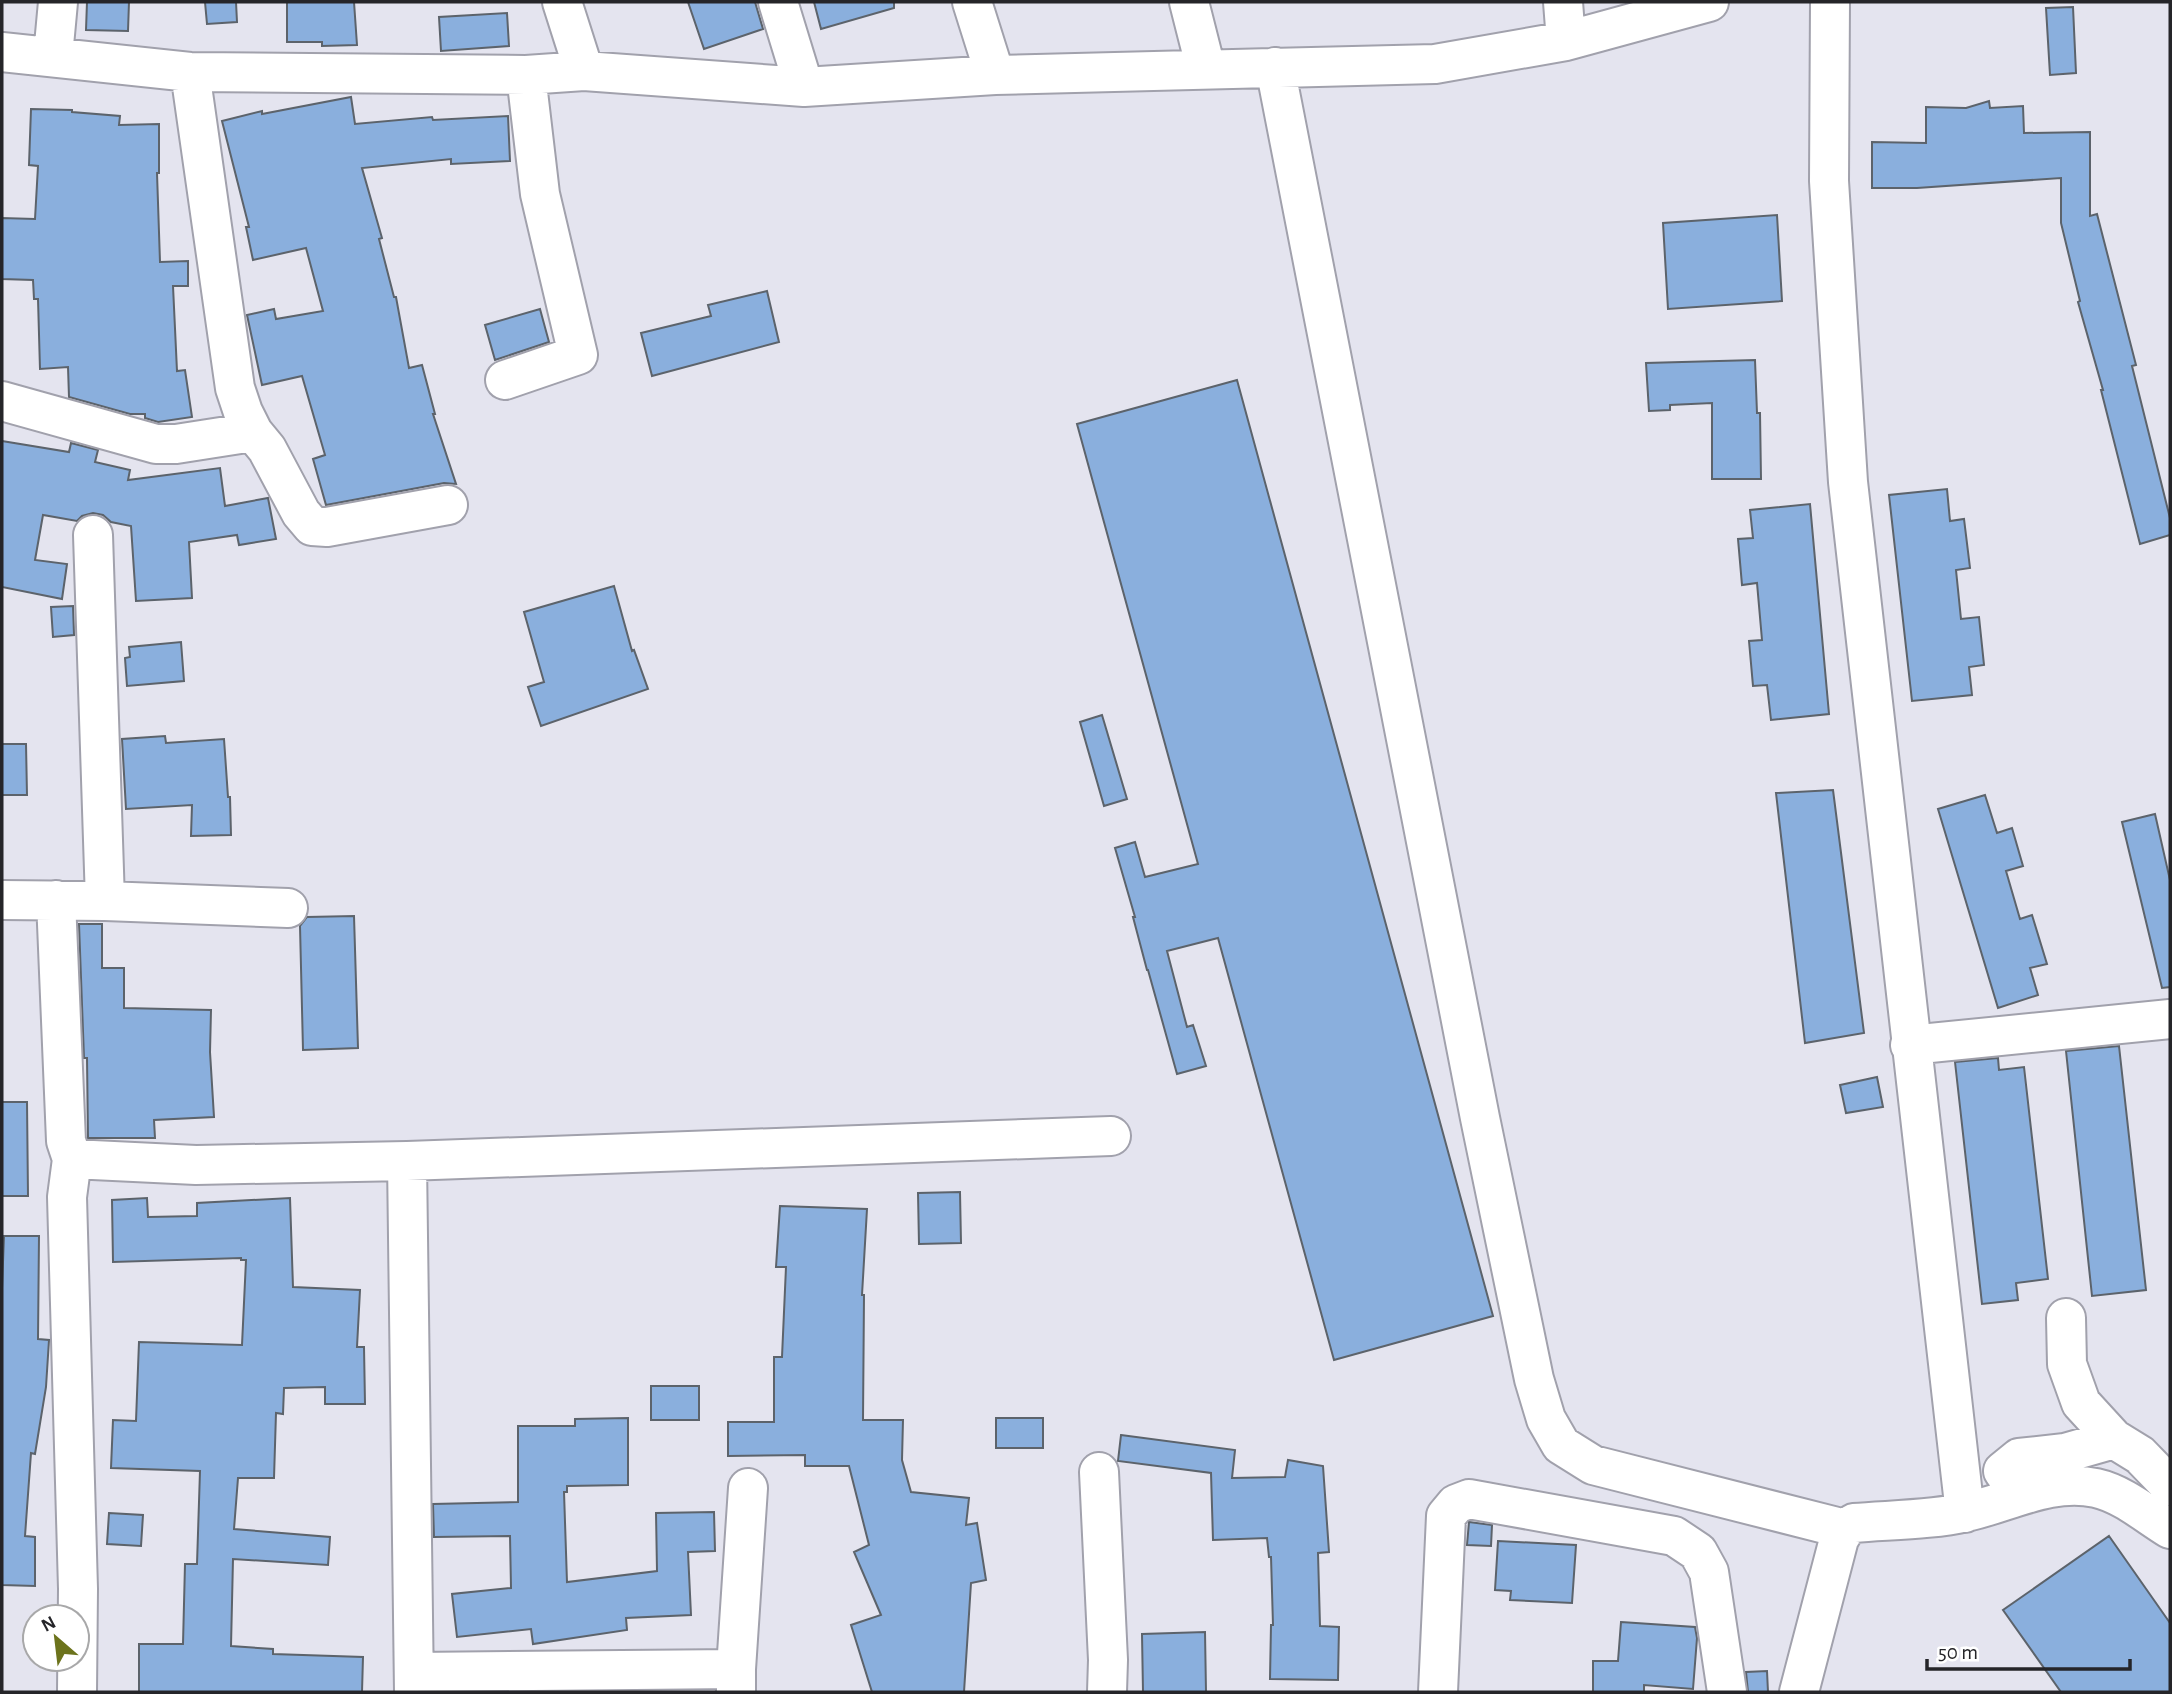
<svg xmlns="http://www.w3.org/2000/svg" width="2172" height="1694" font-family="'Alegreya Sans',sans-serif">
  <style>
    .building { fill: #8aafdd; stroke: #5c636b; stroke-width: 2 }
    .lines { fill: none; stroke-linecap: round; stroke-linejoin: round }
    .minor-casing { stroke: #a1a1ac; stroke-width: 42 }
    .minor { stroke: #fff; stroke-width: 38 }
  </style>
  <rect width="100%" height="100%" fill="#e4e4ef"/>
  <path class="building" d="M 87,2 L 129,2 L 128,31 L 86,30 Z
    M 205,2 L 236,2 L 237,22 L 207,24 Z
    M 287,2 L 354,2 L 357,45 L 322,46 L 322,42 L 287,42 Z
    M 688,2 L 755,2 L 763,29 L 704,49 Z
    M 814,2 L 894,2 L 894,8 L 821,29 Z
    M 2073,7 L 2076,73 L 2050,75 L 2046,8 Z
    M 507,13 L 509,46 L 441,51 L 439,17 Z
    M 351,97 L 355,124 L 432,117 L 433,120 L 508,116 L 510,161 L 451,164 L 451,159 L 362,168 L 382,238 L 379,239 L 394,297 L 396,297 L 409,368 L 422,365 L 435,414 L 433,414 L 456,484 L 444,483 L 326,505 L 313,459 L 325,455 L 302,376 L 262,385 L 247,315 L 274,309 L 276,319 L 323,311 L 306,248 L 253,260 L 246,227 L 249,227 L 222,121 L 262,111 L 262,114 Z
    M 1989,101 L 1990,108 L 2023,106 L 2024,133 L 2090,132 L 2090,216 L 2097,214 L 2136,365 L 2132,366 L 2170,518 L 2170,535 L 2140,544 L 2101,390 L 2103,390 L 2078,302 L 2080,301 L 2061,223 L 2061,178 L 1917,188 L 1872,188 L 1872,142 L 1926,143 L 1926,107 L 1966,108 Z
    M 31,109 L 72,110 L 72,112 L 120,116 L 119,125 L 159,124 L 159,173 L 157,173 L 160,262 L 188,261 L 188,286 L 173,286 L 177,371 L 185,370 L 192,417 L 158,422 L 145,418 L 145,414 L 130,414 L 69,397 L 68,367 L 40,369 L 38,299 L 34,299 L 33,280 L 2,279 L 2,218 L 35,219 L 38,166 L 29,165 Z
    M 1777,215 L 1782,301 L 1668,309 L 1663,223 Z
    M 767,291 L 779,342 L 652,376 L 641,333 L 711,316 L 708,305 Z
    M 540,309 L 549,342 L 495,360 L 485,325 Z
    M 1755,360 L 1757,413 L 1760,413 L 1761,479 L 1712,479 L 1712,403 L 1670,405 L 1670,410 L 1649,411 L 1646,363 Z
    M 1237,380 L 1493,1316 L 1334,1360 L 1218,938 L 1167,951 L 1187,1027 L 1193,1025 L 1206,1066 L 1177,1074 L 1148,970 L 1147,970 L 1133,917 L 1135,917 L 1115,848 L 1135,842 L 1145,877 L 1198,864 L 1077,424 Z
    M 2,441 L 69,452 L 71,443 L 98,450 L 95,462 L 130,470 L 128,480 L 220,468 L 225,506 L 268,498 L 276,539 L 239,545 L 237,535 L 189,542 L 192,598 L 136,601 L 131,526 L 111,522 L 103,515 L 93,513 L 82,516 L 77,521 L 43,515 L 35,560 L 67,564 L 62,599 L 2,587 Z
    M 1947,489 L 1950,521 L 1964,519 L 1970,568 L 1956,570 L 1961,619 L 1979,617 L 1984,665 L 1969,667 L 1972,695 L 1912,701 L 1889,495 Z
    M 1810,504 L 1829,714 L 1771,720 L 1767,685 L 1753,686 L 1749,641 L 1762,640 L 1757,583 L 1742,585 L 1738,539 L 1753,538 L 1750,510 Z
    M 614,586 L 632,651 L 634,650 L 648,689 L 541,726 L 528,687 L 544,682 L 524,612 Z
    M 73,606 L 74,635 L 53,637 L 51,607 Z
    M 181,642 L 184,681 L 127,686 L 125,658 L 130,657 L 129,647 Z
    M 1102,715 L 1127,799 L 1104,806 L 1080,722 Z
    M 165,736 L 166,743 L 224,739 L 228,797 L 230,797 L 231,835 L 191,836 L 192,805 L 126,809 L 122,739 Z
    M 2,744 L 26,744 L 27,795 L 2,795 Z
    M 1833,790 L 1864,1033 L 1805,1043 L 1776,793 Z
    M 1985,795 L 1997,833 L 2012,828 L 2023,866 L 2006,871 L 2020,919 L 2032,915 L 2047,964 L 2030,968 L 2038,995 L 1998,1008 L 1938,809 Z
    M 2155,814 L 2170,880 L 2170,987 L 2162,988 L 2122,822 Z
    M 354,916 L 358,1048 L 303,1050 L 300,926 L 307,917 Z
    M 79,924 L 102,924 L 102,968 L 124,968 L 124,1008 L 211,1010 L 210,1052 L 214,1117 L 154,1120 L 155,1138 L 88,1138 L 87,1058 L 84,1058 Z
    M 2119,1046 L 2146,1290 L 2092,1296 L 2066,1051 Z
    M 1998,1058 L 1999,1070 L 2024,1067 L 2048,1279 L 2016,1283 L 2018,1300 L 1982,1304 L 1955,1062 Z
    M 1877,1077 L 1883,1107 L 1846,1113 L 1840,1085 Z
    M 2,1102 L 27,1102 L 28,1196 L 2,1196 Z
    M 960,1192 L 961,1243 L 919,1244 L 918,1193 Z
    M 147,1198 L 148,1217 L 197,1216 L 197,1203 L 290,1198 L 293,1287 L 360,1290 L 357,1347 L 364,1347 L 365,1404 L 325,1404 L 325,1387 L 284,1388 L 283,1414 L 276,1413 L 274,1478 L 238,1478 L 234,1529 L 330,1537 L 328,1565 L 233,1559 L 231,1646 L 273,1649 L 273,1654 L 363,1657 L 362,1692 L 139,1692 L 139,1644 L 183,1644 L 185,1564 L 197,1564 L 200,1471 L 111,1468 L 113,1420 L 136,1421 L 139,1342 L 242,1345 L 246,1260 L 241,1260 L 241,1258 L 113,1262 L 112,1200 Z
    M 780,1206 L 867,1209 L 862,1295 L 864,1295 L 863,1420 L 903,1420 L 902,1460 L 911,1492 L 969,1498 L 966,1525 L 977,1523 L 986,1580 L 971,1583 L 964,1692 L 872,1692 L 851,1625 L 881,1615 L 854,1552 L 869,1545 L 849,1466 L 805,1466 L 805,1455 L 728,1456 L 728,1422 L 774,1422 L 774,1357 L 782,1357 L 786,1267 L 776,1267 Z
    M 4,1236 L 39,1236 L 38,1339 L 49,1340 L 46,1387 L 35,1454 L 31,1453 L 25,1536 L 35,1537 L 35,1586 L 2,1585 L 2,1288 Z
    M 651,1386 L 699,1386 L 699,1420 L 651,1420 Z
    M 628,1418 L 628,1485 L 567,1486 L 567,1492 L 564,1492 L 567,1582 L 657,1571 L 656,1513 L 714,1512 L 715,1551 L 688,1552 L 691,1615 L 626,1618 L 627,1630 L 533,1644 L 531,1629 L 457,1637 L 452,1594 L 511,1588 L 510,1536 L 434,1537 L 433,1504 L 518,1502 L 518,1426 L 575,1426 L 575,1419 Z
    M 996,1418 L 1043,1418 L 1043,1448 L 996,1448 Z
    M 1121,1435 L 1235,1450 L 1232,1478 L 1285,1477 L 1288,1460 L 1323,1466 L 1329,1552 L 1318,1553 L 1320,1626 L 1339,1627 L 1338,1680 L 1270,1679 L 1271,1625 L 1273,1625 L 1271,1557 L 1269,1557 L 1267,1538 L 1213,1540 L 1211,1473 L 1118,1461 Z
    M 109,1513 L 143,1515 L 141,1546 L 107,1544 Z
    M 1469,1522 L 1492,1525 L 1491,1546 L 1467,1545 Z
    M 2109,1536 L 2170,1623 L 2170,1692 L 2061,1692 L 2003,1610 Z
    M 1498,1541 L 1576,1545 L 1572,1603 L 1510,1600 L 1511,1591 L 1495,1590 Z
    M 1621,1622 L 1695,1627 L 1697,1638 L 1693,1689 L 1644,1685 L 1644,1692 L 1593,1692 L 1593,1661 L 1618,1661 Z
    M 1205,1632 L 1206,1692 L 1143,1692 L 1142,1634 Z
    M 1767,1671 L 1768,1692 L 1748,1692 L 1746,1672 Z"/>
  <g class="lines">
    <g class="minor-casing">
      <path id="minor" d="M 562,2 L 584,71 L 804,87 L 995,75 L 1435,64 L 1566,41 L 1709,2
        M 778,2 L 804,87
        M 972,2 L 995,75
        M 1189,2 L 1206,69
        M 1563,2 L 1566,41
        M 1830,2 L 1829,181 L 1848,482 L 1965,1513
        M 2,52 L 190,72 L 526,75 L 584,71
        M 53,56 L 58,2
        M 1275,67 L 1480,1118 L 1534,1379 L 1546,1419 L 1561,1445 L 1593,1465 L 1845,1529
        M 190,72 L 235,388 L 243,412 L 253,432 L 267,449 L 301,513 L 312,526 L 327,527 L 448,505
        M 505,380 L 578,355 L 540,194 L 526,75
        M 2,401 L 156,444 L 176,444 L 253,432
        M 93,535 L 105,901
        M 2,900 L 105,901 L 288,908
        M 56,900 L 66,1141 L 72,1159 L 67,1197 L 78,1589 L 77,1692
        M 1910,1045 L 2170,1019
        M 72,1159 L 196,1165 L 407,1161 L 1111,1136
        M 407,1161 L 414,1692
        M 2066,1318 L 2067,1364 L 2081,1403 L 2114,1439
        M 1099,1472 L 1108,1660 L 1107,1692
        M 2020,1495 L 2003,1471 L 2019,1458 L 2065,1453 L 2114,1439 L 2140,1455 L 2170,1486
        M 414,1672 L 736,1669
        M 736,1692 L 736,1669 L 748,1488
        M 1438,1692 L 1446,1516 L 1456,1504 L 1469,1499 L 1674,1536 L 1698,1552 L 1709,1572 L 1727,1692
        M 1799,1692 L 1839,1539 L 1845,1529 L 1854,1523 C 1888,1520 1933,1520 1966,1512 C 2008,1503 2051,1478 2096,1488 C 2123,1494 2147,1515 2170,1529"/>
    </g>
    <use href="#minor" class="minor"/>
  </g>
  <rect width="2172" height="1694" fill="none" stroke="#252529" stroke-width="7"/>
  <g transform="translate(56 1638) rotate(332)"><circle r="33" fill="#ffffff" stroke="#a8a8a9" stroke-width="2"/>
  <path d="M0-5L12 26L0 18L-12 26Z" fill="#6c731c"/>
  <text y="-10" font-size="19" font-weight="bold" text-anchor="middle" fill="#252529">N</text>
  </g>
  <path d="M1927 1659v10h203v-10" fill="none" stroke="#252529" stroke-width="3.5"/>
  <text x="1938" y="1659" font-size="21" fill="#252529" stroke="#ffffff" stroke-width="5" paint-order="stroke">50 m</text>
</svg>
